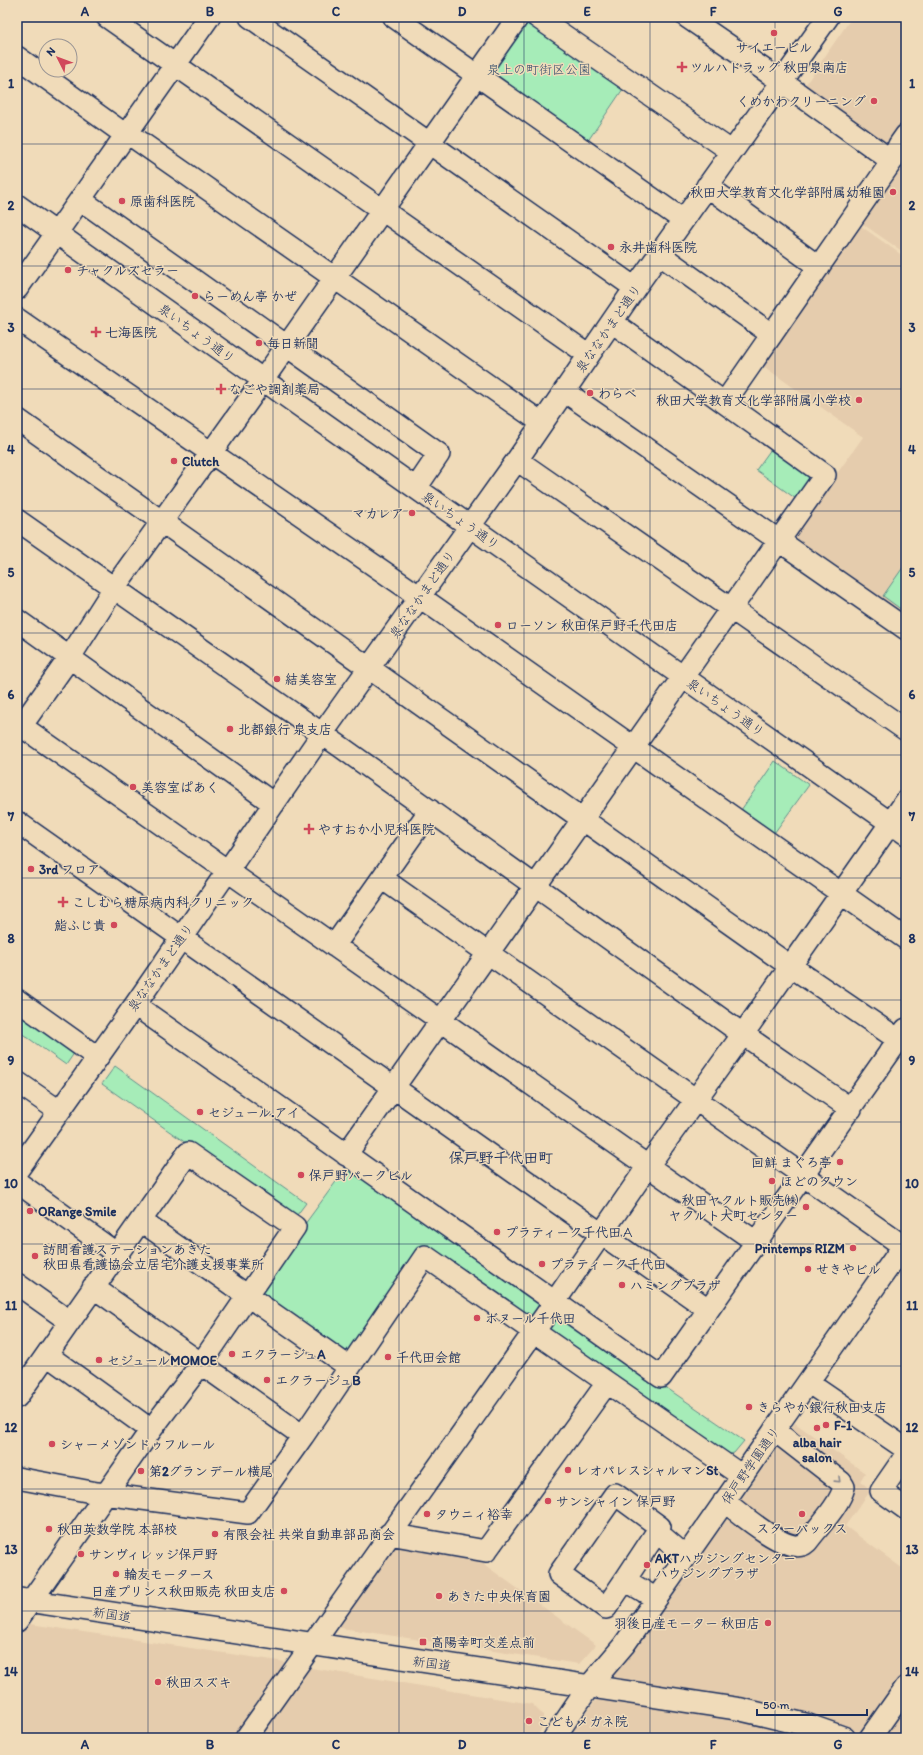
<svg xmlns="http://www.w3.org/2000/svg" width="923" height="1755" font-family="Itim,'Klee One',sans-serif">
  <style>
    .built { fill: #e5ccad }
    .green { fill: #a6ecb8; stroke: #608e8b }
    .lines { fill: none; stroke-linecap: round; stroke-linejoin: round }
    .minor-casing { stroke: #1b2f5e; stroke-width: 24 }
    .major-casing { stroke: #1b2f5e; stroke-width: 25 }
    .minor { stroke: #f0dbb9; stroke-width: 21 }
    .major { stroke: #f0dbb9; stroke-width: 22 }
    .oneway { stroke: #86858c }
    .grid { fill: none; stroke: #1b2f5e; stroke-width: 1; stroke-opacity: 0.55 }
    .poi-dot { fill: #d1495b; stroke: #f0dbb9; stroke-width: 1.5 }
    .labels { text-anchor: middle; stroke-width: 3; stroke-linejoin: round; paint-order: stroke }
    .poi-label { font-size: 13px; font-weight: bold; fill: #1b2f5e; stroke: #f0dbb9; text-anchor: start }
    .park-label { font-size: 13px; fill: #304b6c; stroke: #f0dbb9 }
    .street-label { font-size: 13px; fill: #1b2f5e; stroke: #f0dbb9 }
    .quarter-label { font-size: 15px; font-weight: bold; fill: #1b2f5e; stroke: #f0dbb9 }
    .neatline { fill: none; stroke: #1b2f5e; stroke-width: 1.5 }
    .grid-label { font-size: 13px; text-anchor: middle; font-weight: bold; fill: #1b2f5e }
  </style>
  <rect width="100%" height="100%" fill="#f0dbb9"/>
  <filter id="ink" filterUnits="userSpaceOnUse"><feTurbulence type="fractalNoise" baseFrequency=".025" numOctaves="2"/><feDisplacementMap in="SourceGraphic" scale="8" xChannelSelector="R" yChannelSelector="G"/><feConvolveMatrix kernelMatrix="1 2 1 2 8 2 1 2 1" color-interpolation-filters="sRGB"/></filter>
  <g filter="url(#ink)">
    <path class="built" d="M 852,17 L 906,17 L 906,124 L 894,141 L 882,142 L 809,91 L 806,84 Z
      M 906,145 L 906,254 L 860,222 Z
      M 858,224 L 906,258 L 906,620 L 796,541 L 794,534 L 863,437 L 759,363 Z
      M 795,1423 L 865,1473 L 860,1481 L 871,1490 L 845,1526 L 906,1571 L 906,1738 L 568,1738 L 632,1651 L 636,1648 Z
      M 386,1541 L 478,1560 L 596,1645 L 579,1664 L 328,1626 Z
      M 23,1623 L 292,1663 L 239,1738 L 17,1738 L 17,1631 Z
      M 305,1667 L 532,1704 L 543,1715 L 542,1728 L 536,1738 L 255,1738 Z"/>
    <path class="green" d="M 527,20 L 625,86 L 585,145 L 489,72 Z
      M 774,445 L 814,479 L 799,501 L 756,470 Z
      M 906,563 L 906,613 L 883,596 Z
      M 775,761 L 809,785 L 772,836 L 739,813 Z
      M 17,1006 L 77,1049 L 66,1065 L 17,1030 Z
      M 115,1066 L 306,1203 L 294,1219 L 102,1084 Z
      M 346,1168 L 744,1441 L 734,1453 L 726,1455 L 425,1245 L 349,1351 L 341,1353 L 259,1294 L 258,1288 Z"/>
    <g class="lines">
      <g class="minor-casing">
        <path id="minor" d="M 107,17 L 589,355
          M 250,17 L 635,288
          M 394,17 L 683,220
          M 537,17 L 731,151
          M 687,17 L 782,82 L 892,161
          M 17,57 L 116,128 L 126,135 L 136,139 L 542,423
          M 707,186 L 819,267
          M 81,200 L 439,454 L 416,488
          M 17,205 L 359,448 L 906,834
          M 659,254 L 771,334
          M 17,289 L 209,17
          M 17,319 L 420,597 L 906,939
          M 564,391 L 906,629
          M 725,402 L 892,161 L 899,145 L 906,135
          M 17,419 L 780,959 L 899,1040
          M 517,460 L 906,730
          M 17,520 L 341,747 L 734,1028 L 851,1109
          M 17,620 L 274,804
          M 17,723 L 756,1242
          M 17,732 L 70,657 L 114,588 L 251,397 L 518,17
          M 17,822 L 708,1309
          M 383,879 L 906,1248
          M 334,946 L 430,810
          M 17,1000 L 97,1057
          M 135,1005 L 661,1377 L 906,1029
          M 17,1082 L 59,1111
          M 346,1155 L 825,475 L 612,322
          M 17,1171 L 135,1005 L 322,734 L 517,460 L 635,288 L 828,17
          M 17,1182 L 117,1254
          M 141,1221 L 349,1367
          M 17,1284 L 69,1321
          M 93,1287 L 303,1436
          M 47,1355 L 151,1430
          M 808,1382 L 906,1449
          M 17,1397 L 188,1153 L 295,1227 L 201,1364 L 151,1430 L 17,1621
          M 906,1455 L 881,1491 L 906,1509
          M 17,1478 L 97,1493 L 248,1513 L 303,1436 L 425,1256 L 742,1476
          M 724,1501 C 738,1512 785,1552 802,1545 C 804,1545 805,1543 807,1542 C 818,1527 840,1505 844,1487 L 841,1482 L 774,1430
          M 657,1532 L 685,1556
          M 389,1534 L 486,1551 L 607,1383
          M 625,1580 L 660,1527 L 615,1494 L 559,1574 L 606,1608 L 625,1580 L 655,1598
          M 246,1738 L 545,1316 L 648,1166 L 743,1034 L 906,801
          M 554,1738 L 590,1685 L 624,1645 L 906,1242
          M 870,1738 L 906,1687"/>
      </g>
      <g class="major-casing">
        <path id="major" d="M 17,1599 L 739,1709 L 807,1725 L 844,1738"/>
      </g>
      <use href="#minor" class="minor"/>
      <use href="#major" class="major"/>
    </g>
    <defs><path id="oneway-chevron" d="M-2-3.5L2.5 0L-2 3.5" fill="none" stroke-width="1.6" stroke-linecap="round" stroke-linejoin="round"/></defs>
    <use class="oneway" href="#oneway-chevron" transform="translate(838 1480) rotate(44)"/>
  </g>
  <path class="grid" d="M 148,17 L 148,1738M 273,17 L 273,1738M 399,17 L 399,1738M 524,17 L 524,1738M 650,17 L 650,1738M 775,17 L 775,1738M 17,144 L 906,144M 17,266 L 906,266M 17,389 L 906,389M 17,511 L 906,511M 17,633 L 906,633M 17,755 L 906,755M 17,878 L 906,878M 17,1000 L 906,1000M 17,1122 L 906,1122M 17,1244 L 906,1244M 17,1366 L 906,1366M 17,1489 L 906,1489M 17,1611 L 906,1611"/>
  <g class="poi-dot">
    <circle cx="774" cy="33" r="4"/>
    <path d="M680 61h4v4h4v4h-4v4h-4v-4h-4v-4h4z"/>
    <circle cx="874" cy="101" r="4"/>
    <circle cx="893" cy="192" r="4"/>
    <circle cx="122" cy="201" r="4"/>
    <circle cx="611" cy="247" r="4"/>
    <circle cx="68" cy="270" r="4"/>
    <circle cx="195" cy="296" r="4"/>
    <path d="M94 326h4v4h4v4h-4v4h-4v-4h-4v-4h4z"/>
    <circle cx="259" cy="343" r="4"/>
    <path d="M219 383h4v4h4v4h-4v4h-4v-4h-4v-4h4z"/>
    <circle cx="590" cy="393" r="4"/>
    <circle cx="859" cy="400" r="4"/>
    <circle cx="174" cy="461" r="4"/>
    <circle cx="412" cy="513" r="4"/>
    <circle cx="498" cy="625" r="4"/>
    <circle cx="277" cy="679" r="4"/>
    <circle cx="230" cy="729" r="4"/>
    <circle cx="133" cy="787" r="4"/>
    <path d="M307 823h4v4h4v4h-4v4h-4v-4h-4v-4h4z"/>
    <circle cx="31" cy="869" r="4"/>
    <path d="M61 896h4v4h4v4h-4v4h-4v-4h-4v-4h4z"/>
    <circle cx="114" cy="925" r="4"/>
    <circle cx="200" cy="1112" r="4"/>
    <circle cx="840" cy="1162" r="4"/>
    <circle cx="301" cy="1175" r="4"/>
    <circle cx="772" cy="1181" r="4"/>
    <circle cx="806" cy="1207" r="4"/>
    <circle cx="30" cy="1211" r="4"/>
    <circle cx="497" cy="1232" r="4"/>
    <circle cx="853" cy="1248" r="4"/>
    <circle cx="35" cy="1256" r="4"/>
    <circle cx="542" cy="1264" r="4"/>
    <circle cx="808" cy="1269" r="4"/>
    <circle cx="622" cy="1285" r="4"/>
    <circle cx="477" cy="1318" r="4"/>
    <circle cx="232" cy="1354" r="4"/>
    <circle cx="388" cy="1357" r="4"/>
    <circle cx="99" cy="1360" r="4"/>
    <circle cx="267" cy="1380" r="4"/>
    <circle cx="749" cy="1407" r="4"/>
    <circle cx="826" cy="1425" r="4"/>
    <circle cx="817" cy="1428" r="4"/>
    <circle cx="52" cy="1444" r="4"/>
    <circle cx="568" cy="1470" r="4"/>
    <circle cx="141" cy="1471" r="4"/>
    <circle cx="548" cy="1501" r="4"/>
    <circle cx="427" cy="1514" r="4"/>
    <circle cx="802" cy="1514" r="4"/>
    <circle cx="49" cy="1529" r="4"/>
    <circle cx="215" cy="1534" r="4"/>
    <circle cx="81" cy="1554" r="4"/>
    <circle cx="647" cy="1565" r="4"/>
    <circle cx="116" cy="1574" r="4"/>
    <circle cx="284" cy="1591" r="4"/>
    <circle cx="439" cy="1596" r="4"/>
    <circle cx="768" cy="1623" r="4"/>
    <rect x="419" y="1638" width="8" height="8" rx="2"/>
    <circle cx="158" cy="1682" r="4"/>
    <circle cx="529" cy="1721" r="4"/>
  </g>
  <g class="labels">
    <g class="poi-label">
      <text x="774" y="52" text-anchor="middle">サイエービル</text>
      <text x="690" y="72">ツルハドラッグ 秋田泉南店</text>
      <text x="866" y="106" text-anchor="end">くめかわクリーニング</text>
      <text x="885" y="197" text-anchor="end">秋田大学教育文化学部附属幼稚園</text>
      <text x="130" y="206">原歯科医院</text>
      <text x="619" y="252">永井歯科医院</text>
      <text x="76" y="275">チャクルズセラー</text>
      <text x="203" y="301">らーめん亭 かぜ</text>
      <text x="105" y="337">七海医院</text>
      <text x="267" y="348">毎日新聞</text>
      <text x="229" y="394">なごや調剤薬局</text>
      <text x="598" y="398">わらべ</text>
      <text x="851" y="405" text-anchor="end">秋田大学教育文化学部附属小学校</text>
      <text x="182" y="466">Clutch</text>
      <text x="404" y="518" text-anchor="end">マカレア</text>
      <text x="506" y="630">ローソン 秋田保戸野千代田店</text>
      <text x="285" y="684">結美容室</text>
      <text x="238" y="734">北都銀行 泉支店</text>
      <text x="141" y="792">美容室ぱあく</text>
      <text x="318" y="834">やすおか小児科医院</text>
      <text x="39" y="874">3rd フロア</text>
      <text x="72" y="907">こしむら糖尿病内科クリニック</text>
      <text x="106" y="930" text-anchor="end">鮨ふじ貴</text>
      <text x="208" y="1117">セジュール.アイ</text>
      <text x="832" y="1167" text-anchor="end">回鮮 まぐろ亭</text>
      <text x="309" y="1180">保戸野パークビル</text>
      <text x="780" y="1186">ほどのタウン</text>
      <text x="798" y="1205" text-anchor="end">秋田ヤクルト販売㈱<tspan x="798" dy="15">ヤクルト大町センター</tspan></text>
      <text x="38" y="1216">ORange Smile</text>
      <text x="505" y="1237">プラティーク千代田Ａ</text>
      <text x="845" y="1253" text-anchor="end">Printemps RIZM</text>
      <text x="43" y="1254">訪問看護ステーションあきた<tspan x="43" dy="15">秋田県看護協会立居宅介護支援事業所</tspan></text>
      <text x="550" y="1269">プラティーク千代田</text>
      <text x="816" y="1274">せきやビル</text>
      <text x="630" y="1290">ハミングプラザ</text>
      <text x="485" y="1323">ボヌール千代田</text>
      <text x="240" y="1359">エクラージュA</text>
      <text x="396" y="1362">千代田会館</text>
      <text x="107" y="1365">セジュールMOMOE</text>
      <text x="275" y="1385">エクラージュB</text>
      <text x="757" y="1412">きらやか銀行秋田支店</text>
      <text x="834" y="1430">F-1</text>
      <text x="817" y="1447" text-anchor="middle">alba hair<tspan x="817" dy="15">salon</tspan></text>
      <text x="60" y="1449">シャーメゾンドゥフルール</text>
      <text x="576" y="1475">レオパレスシャルマンSt</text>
      <text x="149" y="1476">第2グランデール横尾</text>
      <text x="556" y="1506">サンシャイン 保戸野</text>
      <text x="435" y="1519">タウニィ裕幸</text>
      <text x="802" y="1533" text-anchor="middle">スターバックス</text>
      <text x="57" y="1534">秋田英数学院 本部校</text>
      <text x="223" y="1539">有限会社 共栄自動車部品商会</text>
      <text x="89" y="1559">サンヴィレッジ保戸野</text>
      <text x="655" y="1563">AKTハウジングセンター<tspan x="655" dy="15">ハウジングプラザ</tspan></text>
      <text x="124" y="1579">輪友モータース</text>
      <text x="276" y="1596" text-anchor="end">日産プリンス秋田販売 秋田支店</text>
      <text x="447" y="1601">あきた中央保育園</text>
      <text x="760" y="1628" text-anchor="end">羽後日産モーター 秋田店</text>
      <text x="431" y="1647">高陽幸町交差点前</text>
      <text x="166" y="1687">秋田スズキ</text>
      <text x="537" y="1726">こどもメガネ院</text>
    </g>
    <g class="park-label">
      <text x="539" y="74">泉上の町街区公園</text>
    </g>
    <g class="street-label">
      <text transform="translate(608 328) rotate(-55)" y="5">泉ななかまど通り</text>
      <text transform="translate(197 333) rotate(36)" y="5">泉いちょう通り</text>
      <text transform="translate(461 520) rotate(35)" y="5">泉いちょう通り</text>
      <text transform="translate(422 594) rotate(-55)" y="5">泉ななかまど通り</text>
      <text transform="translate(726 707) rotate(35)" y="5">泉いちょう通り</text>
      <text transform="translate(160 967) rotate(-55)" y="5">泉ななかまど通り</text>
      <text transform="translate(750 1465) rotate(-55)" y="5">保戸野学園通り</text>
      <text transform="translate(112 1614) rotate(9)" y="5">新国道</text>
      <text transform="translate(432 1663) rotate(8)" y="5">新国道</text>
    </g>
    <g class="quarter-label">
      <text x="501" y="1163">保戸野千代田町</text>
    </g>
  </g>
  <rect width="923" height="1755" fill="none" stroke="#f0dbb9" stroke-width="44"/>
  <g transform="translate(58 58) rotate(312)"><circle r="19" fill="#f0dbb9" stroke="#9b9695"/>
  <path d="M0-3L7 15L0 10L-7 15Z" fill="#d1495b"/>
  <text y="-6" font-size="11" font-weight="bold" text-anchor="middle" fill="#1b2f5e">N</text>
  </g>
  <path d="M757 1709v6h110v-6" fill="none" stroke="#1b2f5e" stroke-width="2"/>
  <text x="763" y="1709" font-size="12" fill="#1b2f5e" stroke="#f0dbb9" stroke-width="3" paint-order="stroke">50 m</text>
  <rect x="22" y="22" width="879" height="1711" class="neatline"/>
  <g class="grid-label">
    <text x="85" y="16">A</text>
    <text x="210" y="16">B</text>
    <text x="336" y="16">C</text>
    <text x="462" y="16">D</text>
    <text x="587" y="16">E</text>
    <text x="713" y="16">F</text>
    <text x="838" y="16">G</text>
    <text x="11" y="88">1</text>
    <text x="912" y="88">1</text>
    <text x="11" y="210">2</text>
    <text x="912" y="210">2</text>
    <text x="11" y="332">3</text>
    <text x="912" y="332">3</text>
    <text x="11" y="454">4</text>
    <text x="912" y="454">4</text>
    <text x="11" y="577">5</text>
    <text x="912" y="577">5</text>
    <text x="11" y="699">6</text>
    <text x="912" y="699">6</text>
    <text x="11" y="821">7</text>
    <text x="912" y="821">7</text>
    <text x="11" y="943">8</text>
    <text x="912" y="943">8</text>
    <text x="11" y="1065">9</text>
    <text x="912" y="1065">9</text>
    <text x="11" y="1188">10</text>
    <text x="912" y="1188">10</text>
    <text x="11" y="1310">11</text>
    <text x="912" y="1310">11</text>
    <text x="11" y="1432">12</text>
    <text x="912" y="1432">12</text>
    <text x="11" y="1554">13</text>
    <text x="912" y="1554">13</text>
    <text x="11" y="1676">14</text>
    <text x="912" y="1676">14</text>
    <text x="85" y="1749">A</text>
    <text x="210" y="1749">B</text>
    <text x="336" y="1749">C</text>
    <text x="462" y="1749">D</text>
    <text x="587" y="1749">E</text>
    <text x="713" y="1749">F</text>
    <text x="838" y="1749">G</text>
  </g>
</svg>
